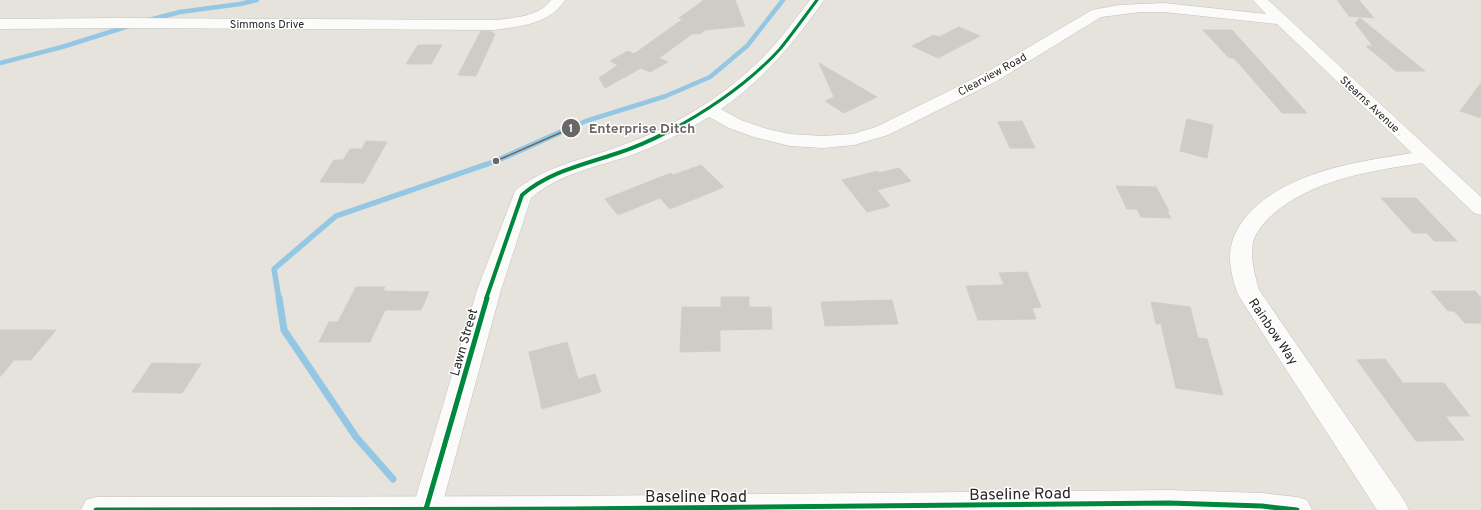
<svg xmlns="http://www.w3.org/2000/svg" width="1481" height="510" font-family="Overpass,sans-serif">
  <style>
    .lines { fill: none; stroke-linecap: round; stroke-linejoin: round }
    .stream-far2 { stroke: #93c7e4; stroke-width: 4.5 }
    .stream-far1 { stroke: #93c7e4; stroke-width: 5.5 }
    .stream { stroke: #93c7e4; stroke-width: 7 }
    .building { fill: #ceccc7; stroke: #d0cec9 }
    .street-casing { stroke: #c3c1c1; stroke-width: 1 }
    .secondary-casing { stroke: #c3c1c1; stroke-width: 1 }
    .street { fill: #fbfbfa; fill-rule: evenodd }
    .secondary { fill: #fbfbfa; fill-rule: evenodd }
    .cycleway-far2-casing { stroke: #fff; stroke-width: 5 }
    .cycleway-far1-casing { stroke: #fff; stroke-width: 6 }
    .cycleway-casing { stroke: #fff; stroke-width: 8 }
    .cycleway-far2 { stroke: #00873e; stroke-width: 3 }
    .cycleway-far1 { stroke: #00873e; stroke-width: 4 }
    .cycleway { stroke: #00873e; stroke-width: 5 }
    .labels { text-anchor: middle; stroke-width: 3; stroke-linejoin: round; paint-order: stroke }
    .far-street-label { font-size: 11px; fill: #272727; stroke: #fff }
    .street-label { font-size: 13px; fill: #272727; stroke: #fff }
    .near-street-label { font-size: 16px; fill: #272727; stroke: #fff }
    .leader { fill: none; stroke: #6a6866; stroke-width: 1.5 }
    .callout-dot { fill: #6a6866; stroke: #fff; stroke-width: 1.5 }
    .mark-label { font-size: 12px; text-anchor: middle; font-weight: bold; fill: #fff }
    .callout-label { font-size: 14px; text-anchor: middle; font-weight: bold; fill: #6a6866; stroke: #fff; stroke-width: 3; stroke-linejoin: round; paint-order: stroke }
  </style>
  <rect width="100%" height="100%" fill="#e6e2dc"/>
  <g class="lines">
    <path class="stream-far2" d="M 149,20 L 180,12 L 240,4 L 257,0
      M 0,63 L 62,47 L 129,26
      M 560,132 L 586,121 L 666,96 L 710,77 L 747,46 L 783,0"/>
    <path class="stream-far1" d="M 279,299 L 274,269 L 336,216 L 496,161 L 563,131"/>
    <path class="stream" d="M 279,298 L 284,330 L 356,437 L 393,479"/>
  </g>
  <path class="building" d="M 704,0 L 735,0 L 745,26 L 705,30 L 700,34 L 692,34 L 659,58 L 668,62 L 650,72 L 641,68 L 605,88 L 599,78 L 618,65 L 610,61 L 628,51 L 634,54 L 683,19 L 679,18 Z
    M 1337,0 L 1359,0 L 1374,18 L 1349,16 Z
    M 1360,18 L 1425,71 L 1396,71 L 1366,46 L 1373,46 L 1355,23 Z
    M 959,27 L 980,36 L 938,58 L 912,46 L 934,35 L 939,37 Z
    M 1203,30 L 1232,30 L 1307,113 L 1282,113 L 1234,58 L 1229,58 Z
    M 481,31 L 490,31 L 495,34 L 476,76 L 458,75 Z
    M 418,45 L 442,45 L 431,64 L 406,64 Z
    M 819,63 L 877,97 L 844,113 L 825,101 L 834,97 Z
    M 1481,83 L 1481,118 L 1460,111 Z
    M 1187,119 L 1213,125 L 1207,158 L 1180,151 Z
    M 1022,121 L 1035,148 L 1010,148 L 998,122 Z
    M 366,141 L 387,142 L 364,183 L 320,182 L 334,160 L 343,160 L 350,149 L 362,149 Z
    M 701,165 L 724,187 L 670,209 L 660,198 L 618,215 L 605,199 L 671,173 L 673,175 Z
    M 899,168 L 911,181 L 877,190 L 890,206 L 867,212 L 842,180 L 878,171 L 879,173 Z
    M 1116,186 L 1156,187 L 1169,211 L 1167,211 L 1171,218 L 1141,217 L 1137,209 L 1127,209 Z
    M 1381,198 L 1416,198 L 1457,241 L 1434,241 L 1427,233 L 1413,233 Z
    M 1027,272 L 1041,307 L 1032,308 L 1036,319 L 978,320 L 966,286 L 1004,285 L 999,273 Z
    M 356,287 L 385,287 L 383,291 L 429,292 L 421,310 L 385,310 L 370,342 L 319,342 L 329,322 L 338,322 Z
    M 1431,291 L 1475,291 L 1481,298 L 1481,323 L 1465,323 L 1454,311 L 1448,311 Z
    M 721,297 L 749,297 L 749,307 L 771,307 L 772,329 L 720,330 L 720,351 L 680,352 L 682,307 L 721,307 Z
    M 892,300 L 898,324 L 825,326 L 821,302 Z
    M 1151,302 L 1190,307 L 1198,338 L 1207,339 L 1223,395 L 1176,388 L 1161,324 L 1156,324 Z
    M 0,330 L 56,330 L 31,360 L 14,360 L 0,377 Z
    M 567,342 L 578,379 L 595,374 L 601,392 L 542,409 L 529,352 Z
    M 1385,359 L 1403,383 L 1444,383 L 1470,416 L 1445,416 L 1464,440 L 1416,441 L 1357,360 Z
    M 152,363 L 201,364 L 182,393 L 132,392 Z"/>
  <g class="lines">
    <g class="street-casing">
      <path id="street" d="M 551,0 L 565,0 C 550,24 521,26 495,30 L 117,28 L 0,29 L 0,19 L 117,18 L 495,20 C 513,18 539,17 551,0 Z
        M 810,0 L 824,0 C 795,42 763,80 721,109 L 741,120 L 767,129 L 790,134 L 823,136 L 853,134 L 876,127 L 985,73 L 1092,10 L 1119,5 L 1164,3 L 1266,14 L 1253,0 L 1268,0 L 1481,197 L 1481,215 L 1474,213 L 1422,163 C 1371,171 1321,178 1279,209 C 1268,218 1257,229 1253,242 C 1250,259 1255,275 1259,290 L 1404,500 L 1409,510 L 1377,510 L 1240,298 C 1234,287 1231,272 1230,260 C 1229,241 1238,225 1251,211 C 1293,170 1357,162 1412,153 L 1277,24 L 1164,12 L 1141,12 L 1101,17 L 997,81 L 888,135 L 854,145 L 823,148 L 790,146 L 754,137 L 729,128 L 709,117 C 684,132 659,145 632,155 C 597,167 560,173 531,198 L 501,290 L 441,509 L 412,510 L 477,290 L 515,191 C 546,165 584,160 620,146 C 676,126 727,95 768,52 C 783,36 796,18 810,0 Z"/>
    </g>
    <g class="secondary-casing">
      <path id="secondary" d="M 1169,490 L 1262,493 L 1297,497 L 1307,500 L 1312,510 L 81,510 L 86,500 L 96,497 L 571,496 Z"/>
    </g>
    <use href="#street" class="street"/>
    <use href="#secondary" class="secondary"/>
    <g class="cycleway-far2-casing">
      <path id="cycleway-far2" d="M 668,132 C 709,110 748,84 780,49 C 793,33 805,16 817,0"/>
    </g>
    <g class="cycleway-far1-casing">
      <path id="cycleway-far1" d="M 486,299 L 522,195 C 549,172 582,165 615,154 C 634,148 652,140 669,131"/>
    </g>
    <g class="cycleway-casing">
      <path id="cycleway" d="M 426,509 L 487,298
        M 96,510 L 571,509 L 1169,503 L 1262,506 L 1297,510"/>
    </g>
    <use href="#cycleway-far2" class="cycleway-far2"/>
    <use href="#cycleway-far1" class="cycleway-far1"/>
    <use href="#cycleway" class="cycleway"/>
  </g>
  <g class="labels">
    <g class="far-street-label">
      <text x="267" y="28">Simmons Drive</text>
      <text transform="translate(992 74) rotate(-29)" y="4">Clearview Road</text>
      <text transform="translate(1370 104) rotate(43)" y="4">Stearns Avenue</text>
    </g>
    <g class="street-label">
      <text transform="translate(1274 331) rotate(56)" y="5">Rainbow Way</text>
      <text transform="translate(463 342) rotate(-74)" y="5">Lawn Street</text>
    </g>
    <g class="near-street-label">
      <text transform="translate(1020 493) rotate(-1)" y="6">Baseline Road</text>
      <text x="696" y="502">Baseline Road</text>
    </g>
  </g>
  <path class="leader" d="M496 161L571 128"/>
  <g class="callout-dot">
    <circle cx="496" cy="161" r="4"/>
    <circle cx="571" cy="128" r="10"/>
  </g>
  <g class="mark-label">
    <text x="571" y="132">1</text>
  </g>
  <g class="callout-label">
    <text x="642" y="133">Enterprise Ditch</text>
  </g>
</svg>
